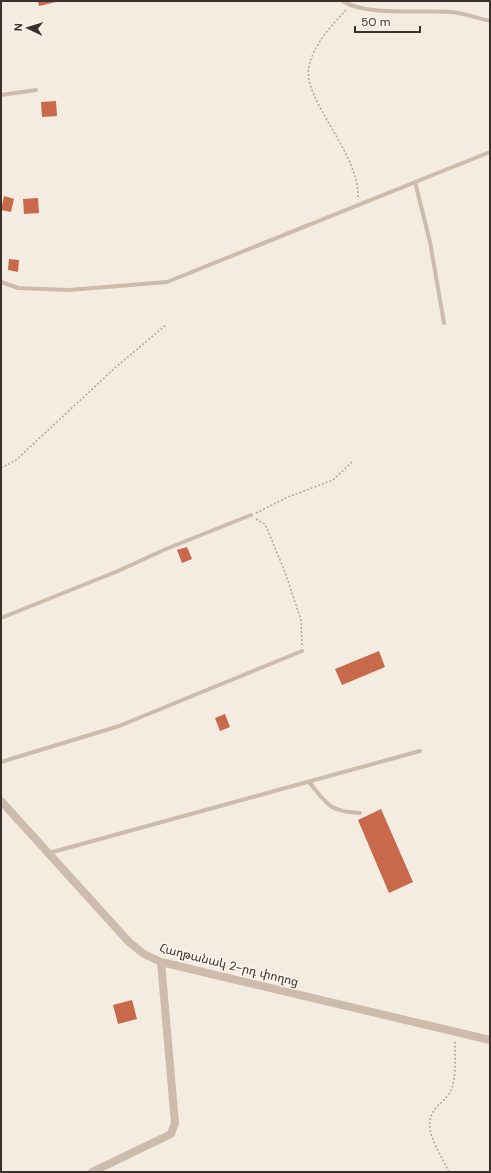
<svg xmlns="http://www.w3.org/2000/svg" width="491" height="1173" font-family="'DM Sans','Noto Sans Armenian',sans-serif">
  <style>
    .building { fill: #c8694b }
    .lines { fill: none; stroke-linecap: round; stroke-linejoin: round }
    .path { stroke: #b9a596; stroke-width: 1.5; stroke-dasharray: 2 2; stroke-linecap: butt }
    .lane { stroke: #cdbbac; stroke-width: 4 }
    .street { stroke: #cdbbac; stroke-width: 8 }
    .labels { text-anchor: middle; stroke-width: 3; stroke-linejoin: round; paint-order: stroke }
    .street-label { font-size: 12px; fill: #3b302b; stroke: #fbf5ee }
  </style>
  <rect width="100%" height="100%" fill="#f4ebe1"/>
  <path class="building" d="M 38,1 L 56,1 L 56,2 L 39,6 Z
    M 56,101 L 57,116 L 42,117 L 41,102 Z
    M 4,196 L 14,199 L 11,212 L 1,210 Z
    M 38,198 L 39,213 L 24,214 L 23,199 Z
    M 9,259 L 19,260 L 18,272 L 8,270 Z
    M 187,547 L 192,559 L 182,563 L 177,550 Z
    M 379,651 L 385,667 L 342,685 L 335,669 Z
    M 225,714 L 230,727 L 220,731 L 215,718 Z
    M 381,809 L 413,882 L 389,893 L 358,820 Z
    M 132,1000 L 137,1019 L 118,1024 L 113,1005 Z"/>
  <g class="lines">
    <path class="path" d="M 346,10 C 331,26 314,44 309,66 C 301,99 361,154 358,199
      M 1,468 L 16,460 L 116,367 L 166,325
      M 256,513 L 288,497 L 333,480 L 353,461
      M 256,519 L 265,524 L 285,572 L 301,620 L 302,645
      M 449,1172 C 443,1159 427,1135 430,1121 C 432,1107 442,1104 449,1094 C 457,1082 455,1055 455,1040"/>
    <path class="lane" d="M 343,1 C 365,16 423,10 451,12 C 464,13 477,18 490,21
      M 1,95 L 36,90
      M 415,182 L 430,242 L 444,323
      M 1,282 L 18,288 L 69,290 L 167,282 L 490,152
      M 1,618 L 118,571 L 166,549 L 251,515
      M 1,762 L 119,726 L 302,651
      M 309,782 C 327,804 329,812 360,813
      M 49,853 L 420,751"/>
    <path class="street" d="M 1,801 L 129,942 L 144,954 L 161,962 L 490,1040
      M 92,1172 L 171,1134 L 175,1123 L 161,962"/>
  </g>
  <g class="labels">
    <g class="street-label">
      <text transform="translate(229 965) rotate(14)" y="4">Հաղթանակ 2-րդ փողոց</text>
    </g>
  </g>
  <rect width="491" height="1173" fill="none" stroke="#3b302b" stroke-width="4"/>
  <g transform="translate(28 28) rotate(274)" stroke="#fbf5ee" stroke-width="3" paint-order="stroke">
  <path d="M0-3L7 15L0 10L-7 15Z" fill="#3b302b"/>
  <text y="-6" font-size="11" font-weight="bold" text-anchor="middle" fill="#3b302b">N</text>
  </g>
  <path d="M355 26v6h65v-6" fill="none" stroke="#3b302b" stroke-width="2"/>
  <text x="361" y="26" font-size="12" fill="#3b302b" stroke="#fbf5ee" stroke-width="3" paint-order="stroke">50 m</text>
</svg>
